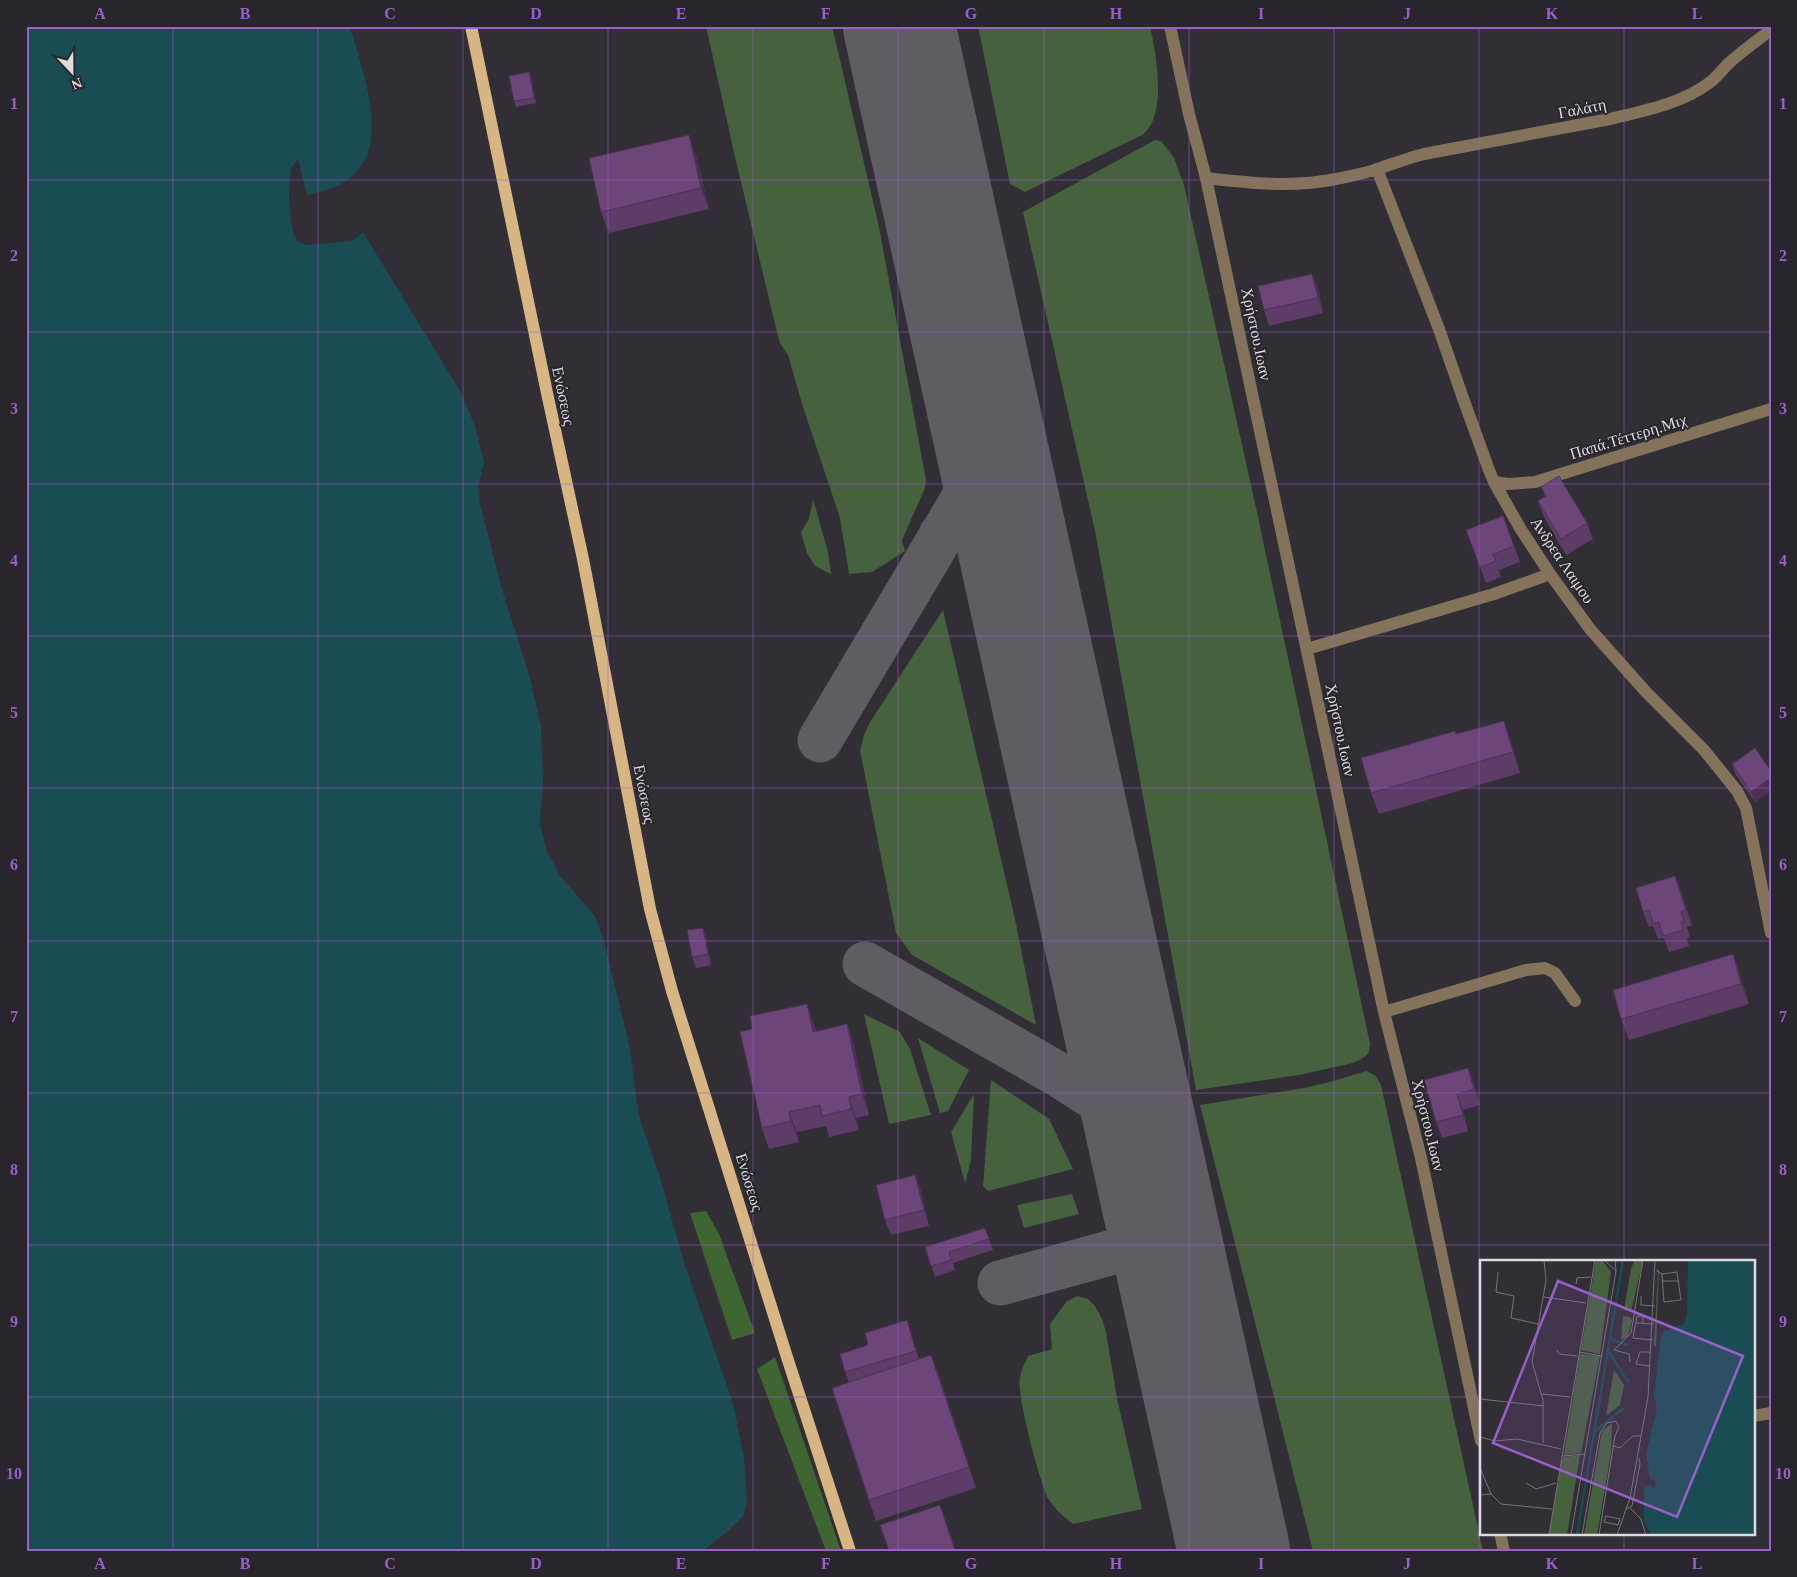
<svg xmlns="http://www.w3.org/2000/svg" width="1797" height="1577" font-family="'Times New Roman',serif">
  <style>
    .green { fill: #46613e }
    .forest { fill: #3f6632 }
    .water { fill: #194d53 }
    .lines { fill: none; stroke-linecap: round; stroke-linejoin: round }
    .taxiway { stroke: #605c63; stroke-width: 45 }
    .runway { stroke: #605c63; stroke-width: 112 }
    .minor { stroke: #84735b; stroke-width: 12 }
    .major { stroke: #d8b684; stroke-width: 12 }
    .wall { fill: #5d3c68 }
    .shaded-wall { fill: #4c3155 }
    .building { fill: #6c4679; stroke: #4c3155 }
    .grid { fill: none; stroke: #9960c9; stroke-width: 1; stroke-opacity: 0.55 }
    .labels { text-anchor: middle; stroke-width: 4; stroke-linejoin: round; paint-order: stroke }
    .street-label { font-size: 16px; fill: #dedbe0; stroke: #28252c }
    .inset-river { fill: none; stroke: #194d53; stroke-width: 2.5 }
    .inset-road { fill: none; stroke: #77737a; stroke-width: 1 }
    .view { fill: #9960c9; fill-opacity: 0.15; stroke: #9960c9; stroke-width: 2.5 }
    .inset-edge { fill: none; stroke: #dedbe0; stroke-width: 2.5 }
    .neatline { fill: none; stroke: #9960c9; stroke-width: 2 }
    .grid-label { font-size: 16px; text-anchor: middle; font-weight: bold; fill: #9960c9 }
  </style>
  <rect width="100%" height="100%" fill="#322e36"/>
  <path class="green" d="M 706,26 L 832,26 L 879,227 L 926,480 L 925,488 L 902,540 L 905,551 L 872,572 L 849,574 L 840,518 L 803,407 L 788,355 L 780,343 L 776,328 L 736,161 Z
    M 978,26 L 1150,26 C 1156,54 1168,116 1142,135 L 1025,192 L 1010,184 Z
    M 1155,140 L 1161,141 L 1174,158 L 1184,185 L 1255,503 L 1370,1044 L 1369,1052 L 1363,1058 L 1353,1063 L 1299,1075 L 1196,1090 L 1095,531 L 1023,212 Z
    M 813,499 L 828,552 L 831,574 L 815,566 L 807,553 L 801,532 L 809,519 Z
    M 943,610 L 1015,919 L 1036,1025 L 912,955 L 896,933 L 860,750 L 864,735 L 870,722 Z
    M 864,1014 L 900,1032 L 910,1049 L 931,1115 L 889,1124 Z
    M 918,1038 L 969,1070 L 948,1111 L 940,1113 Z
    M 1366,1071 L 1376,1076 L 1381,1085 L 1483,1551 L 1313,1551 L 1200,1105 L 1304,1088 L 1330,1082 Z
    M 991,1080 L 1049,1119 L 1073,1169 L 988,1191 L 983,1186 Z
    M 974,1094 L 971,1160 L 965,1183 L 951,1132 Z
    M 1072,1194 L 1079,1214 L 1024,1228 L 1017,1205 Z
    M 1078,1296 L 1088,1299 L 1095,1306 L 1102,1319 L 1106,1332 L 1117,1398 L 1142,1509 L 1073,1524 C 1064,1517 1056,1510 1049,1500 C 1040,1484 1016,1394 1020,1377 C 1021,1370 1025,1363 1028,1356 L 1052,1349 L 1050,1324 L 1067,1301 Z"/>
  <path class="forest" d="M 706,1211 L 719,1234 L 755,1333 L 732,1340 L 690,1213 Z
    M 775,1357 L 841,1551 L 826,1551 L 757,1369 Z"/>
  <path class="water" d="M 26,26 L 350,26 C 361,69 393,144 350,178 C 338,188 321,191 307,195 L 298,159 L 291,168 L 289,196 L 291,220 L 293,232 L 297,241 L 307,245 L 352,241 L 363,232 L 460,391 L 475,426 L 484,462 L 478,487 L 480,504 L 501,586 L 530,678 L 541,727 L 543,782 L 540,823 L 546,849 L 560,876 L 595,916 L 603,937 L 629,1044 L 639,1116 L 659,1174 L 685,1266 L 733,1403 L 744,1458 L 747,1500 L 744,1515 L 728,1531 L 703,1551 L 26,1551 Z"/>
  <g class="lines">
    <path class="taxiway" d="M 941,535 C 945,531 948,526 951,522 C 966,509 994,509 1005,527 C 1009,532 1011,540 1013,545
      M 820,740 L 975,479 L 985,457 L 990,438
      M 865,964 L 1061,1076 L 1103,1103 L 1128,1122 L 1148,1156
      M 1061,1076 C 1066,1078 1071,1081 1076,1082 C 1099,1088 1115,1066 1124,1049
      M 1000,1283 L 1128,1248 C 1149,1247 1156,1250 1171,1264"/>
    <path class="runway" d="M 899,26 L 1234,1551"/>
    <path class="minor" d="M 1170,26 L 1189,114 L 1206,178 L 1384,1012 L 1421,1158 L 1481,1441
      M 1377,169 L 1439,329 L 1464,401 L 1489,470 L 1494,482 L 1520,528 L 1550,574 L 1590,629 L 1646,692 L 1704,750 L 1737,791 L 1746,808 L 1771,933
      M 1206,178 C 1250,183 1292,188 1336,179 C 1349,176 1364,174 1377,169 C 1393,164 1408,158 1424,154 L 1610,119 C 1643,111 1681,104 1709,83 C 1716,78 1721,71 1728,64 C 1741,52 1756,41 1771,30
      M 1494,482 L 1508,484 L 1535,482 L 1771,409
      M 1307,649 L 1494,594 L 1550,574
      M 1384,1012 L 1526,970 L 1545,968 L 1555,973 L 1575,1001
      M 1753,1416 L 1771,1413
      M 1500,1533 L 1504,1551"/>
    <path class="major" d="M 471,26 L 547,393 L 583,559 L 650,909 L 672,991 L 786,1354 L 850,1551"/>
  </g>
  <path class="wall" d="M 531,77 L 536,103 L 516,107 L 514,101 Z
    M 696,156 L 709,209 L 609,233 L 601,212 Z
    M 1312,274 L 1318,289 L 1323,313 L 1269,326 L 1264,310 Z
    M 1541,487 L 1587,523 L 1593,539 L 1566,555 L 1544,517 L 1538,501 L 1545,497 Z
    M 1503,516 L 1520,562 L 1499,570 L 1501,577 L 1486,583 L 1466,530 Z
    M 1504,721 L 1511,742 L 1520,773 L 1379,814 L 1371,793 L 1456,734 Z
    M 1732,764 L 1771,771 L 1755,802 L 1736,775 Z
    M 1681,891 L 1692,925 L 1687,927 L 1690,937 L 1687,938 L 1689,946 L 1669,952 L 1664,938 L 1658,939 L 1653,926 L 1649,927 L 1643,912 Z
    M 706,938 L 711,965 L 696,968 L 692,957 Z
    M 1733,954 L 1740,975 L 1749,1004 L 1629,1040 L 1621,1019 Z
    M 807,1004 L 816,1031 L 847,1024 L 854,1045 L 869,1115 L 856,1118 L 859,1130 L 829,1137 L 826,1126 L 797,1132 L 799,1142 L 769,1149 L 762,1128 L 752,1029 Z
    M 1468,1068 L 1474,1083 L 1480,1105 L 1463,1110 L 1468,1131 L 1442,1138 L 1436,1122 Z
    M 915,1175 L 921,1191 L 929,1226 L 891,1235 L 885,1220 Z
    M 985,1228 L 993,1250 L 953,1263 L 955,1270 L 935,1277 L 925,1247 Z
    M 907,1320 L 919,1359 L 939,1375 L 976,1488 L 876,1521 L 869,1500 L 849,1382 L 845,1372 L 868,1345 Z"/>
  <path class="shaded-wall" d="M 529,72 L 531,77 L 536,103 L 534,98 Z
    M 689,135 L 696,156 L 709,209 L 701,188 Z
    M 1312,274 L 1318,289 L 1323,313 L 1318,298 Z
    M 1504,721 L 1511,742 L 1520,773 L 1513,752 Z
    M 1771,778 L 1771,791 L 1755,802 L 1751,792 Z
    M 1675,876 L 1681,891 L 1692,925 L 1686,910 Z
    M 703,928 L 706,938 L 711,965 L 708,954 Z
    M 1733,954 L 1740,975 L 1749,1004 L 1741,984 Z
    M 807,1004 L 814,1025 L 820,1053 L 813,1032 Z
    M 847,1024 L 854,1045 L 869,1115 L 862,1094 Z
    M 1468,1068 L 1474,1083 L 1480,1105 L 1474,1089 Z
    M 1457,1094 L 1463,1110 L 1468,1131 L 1463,1115 Z
    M 849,1097 L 856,1118 L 859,1130 L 851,1109 Z
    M 789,1112 L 797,1132 L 799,1142 L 791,1121 Z
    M 915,1175 L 921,1191 L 929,1226 L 924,1210 Z
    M 931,1355 L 939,1375 L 976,1488 L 969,1467 Z
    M 940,1505 L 948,1526 L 956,1551 L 955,1551 Z"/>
  <path class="building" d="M 529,72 L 534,98 L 514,101 L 509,76 Z
    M 689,135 L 701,188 L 601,212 L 589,158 Z
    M 1312,274 L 1318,298 L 1264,310 L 1258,286 Z
    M 1559,476 L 1587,523 L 1561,539 L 1538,501 L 1546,496 L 1541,487 Z
    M 1503,516 L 1514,546 L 1493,554 L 1496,561 L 1480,567 L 1466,530 Z
    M 1504,721 L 1513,752 L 1371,793 L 1361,758 L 1455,731 L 1456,734 Z
    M 1755,748 L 1771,771 L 1771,778 L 1751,792 L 1732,764 Z
    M 1675,876 L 1686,910 L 1681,911 L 1684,921 L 1681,922 L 1683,930 L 1663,936 L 1659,922 L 1653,924 L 1649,910 L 1643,912 L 1636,888 Z
    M 703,928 L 708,954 L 692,957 L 687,930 Z
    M 1733,954 L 1741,984 L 1621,1019 L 1613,990 Z
    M 807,1004 L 813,1032 L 847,1024 L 862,1094 L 849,1097 L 851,1109 L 822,1116 L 820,1105 L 789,1112 L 791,1121 L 762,1128 L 740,1032 L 752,1029 L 750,1016 Z
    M 1468,1068 L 1474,1089 L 1457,1094 L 1463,1115 L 1436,1122 L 1424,1080 Z
    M 915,1175 L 924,1210 L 885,1220 L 876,1185 Z
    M 985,1228 L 989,1239 L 949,1252 L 951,1260 L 931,1266 L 925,1247 Z
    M 907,1320 L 916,1351 L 845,1372 L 840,1354 L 868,1345 L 865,1333 Z
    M 931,1355 L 969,1467 L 869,1500 L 832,1388 Z
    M 940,1505 L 955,1551 L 889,1551 L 880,1525 Z"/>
  <path class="grid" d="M 173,26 L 173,1551M 318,26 L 318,1551M 463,26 L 463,1551M 608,26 L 608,1551M 753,26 L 753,1551M 898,26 L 898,1551M 1044,26 L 1044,1551M 1189,26 L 1189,1551M 1334,26 L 1334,1551M 1479,26 L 1479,1551M 1624,26 L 1624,1261M 26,180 L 1771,180M 26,332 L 1771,332M 26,484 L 1771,484M 26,636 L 1771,636M 26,788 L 1771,788M 26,941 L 1771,941M 26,1093 L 1771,1093M 26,1245 L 1771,1245M 26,1397 L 1481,1397M 1753,1397 L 1771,1397M 1624,1533 L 1624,1551"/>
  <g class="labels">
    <g class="street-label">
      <text transform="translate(1582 108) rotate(-11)" y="6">Γαλάτη</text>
      <text transform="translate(1257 334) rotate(78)" y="6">Χρήστου.Ιωαν</text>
      <text transform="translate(564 396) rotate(78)" y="6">Ενώσεως</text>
      <text transform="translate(1628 436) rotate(-17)" y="6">Παπά.Τέττερη.Μιχ</text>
      <text transform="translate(1563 560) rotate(56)" y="6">Ανδρεα Λαιμου</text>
      <text transform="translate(1341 730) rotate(78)" y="6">Χρήστου.Ιωαν</text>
      <text transform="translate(645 794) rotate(79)" y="6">Ενώσεως</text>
      <text transform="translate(1429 1125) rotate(76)" y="6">Χρήστου.Ιωαν</text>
      <text transform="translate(750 1182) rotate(73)" y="6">Ενώσεως</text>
    </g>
  </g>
  <g transform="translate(1480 1260)">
    <rect width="275" height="275" fill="#322e36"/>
    <path d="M 116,0 L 122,0 L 131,12 L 120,94 L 101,90 ZM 155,0 L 163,0 L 151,52 L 144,50 L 151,8 ZM 143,56 L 150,57 L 152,60 L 148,76 L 141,80 ZM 100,94 L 120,96 L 101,193 L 84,195 ZM 134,110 L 144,125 L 140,145 L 126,156 ZM 132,163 L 131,192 L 117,275 L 104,275 L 122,171 ZM 100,195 L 87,275 L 69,275 L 82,200 L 84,197 Z" fill="#46613e"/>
    <path d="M 179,8 L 176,86 L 174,86 L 178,11 Z" fill="#3f6632"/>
    <path d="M 198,0 L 275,0 L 275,275 L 171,275 L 164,260 L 164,229 L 170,224 L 174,228 L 177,222 L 170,219 L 166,194 L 177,148 L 174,136 L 181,77 L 184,71 L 204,64 L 207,53 L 208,1 Z" fill="#194d53"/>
    <path class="inset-river" d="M 130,79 L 148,85M 128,91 L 149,123M 114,172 L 144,148M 97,275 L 143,0"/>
    <path class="inset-road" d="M 124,0 L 136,11M 176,10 L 182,14 L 197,12 L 201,40 L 184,42 L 182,14M 18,12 L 16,32 L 34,36 L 31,58 L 58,64M 182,21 L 199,21M 96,24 L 97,18 L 111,17M 161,36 L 161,45 L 175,46M 64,37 L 106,43M 156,63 L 174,64M 163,64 L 163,56 L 157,56 L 153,78 L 173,80M 77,90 L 79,94 L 97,96M 99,92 L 122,96M 170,92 L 160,92 L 156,104 L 170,106M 150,102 L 149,94 L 134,90 L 151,73 L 163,0M 62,134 L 90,137M 0,139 L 64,146M 0,177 L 15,181 L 37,179 L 81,189M 63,183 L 63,140 L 52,102 L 66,20 L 64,0M 134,186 L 140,188 L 153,176 L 161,176M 83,196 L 105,194M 0,208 L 11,234M 46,223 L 56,229 L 76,223M 0,235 L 11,234 L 21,244 L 72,249M 150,248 L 161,259 L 166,275M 146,249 L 152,246 L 160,204 L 159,198M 126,256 L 140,259 L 138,265 L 124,262 ZM 69,275 L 115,0M 91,275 L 136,11 L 135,0M 102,275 L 120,173 L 127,163 L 136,161 L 139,167 L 135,176 L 119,275M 137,275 L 150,238 L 168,137 L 175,0"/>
    <path class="view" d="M 78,21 L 263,96 L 197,257 L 13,183 Z"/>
    <rect width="275" height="275" class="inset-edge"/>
  </g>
  <rect width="1797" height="1577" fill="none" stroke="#28252c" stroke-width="55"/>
  <g transform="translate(72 72) rotate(158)" stroke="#28252c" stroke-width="4" paint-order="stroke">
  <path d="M0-4L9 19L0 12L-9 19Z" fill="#dedbe0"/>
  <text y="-8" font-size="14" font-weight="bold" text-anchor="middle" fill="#dedbe0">N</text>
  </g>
  <rect x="28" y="28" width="1742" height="1522" class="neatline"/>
  <g class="grid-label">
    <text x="100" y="19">A</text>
    <text x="245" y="19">B</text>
    <text x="390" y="19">C</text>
    <text x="536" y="19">D</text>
    <text x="681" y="19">E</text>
    <text x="826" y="19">F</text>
    <text x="971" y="19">G</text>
    <text x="1116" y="19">H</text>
    <text x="1261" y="19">I</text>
    <text x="1407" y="19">J</text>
    <text x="1552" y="19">K</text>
    <text x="1697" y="19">L</text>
    <text x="14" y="109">1</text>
    <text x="1783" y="109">1</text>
    <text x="14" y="261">2</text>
    <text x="1783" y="261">2</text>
    <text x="14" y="414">3</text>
    <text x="1783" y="414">3</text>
    <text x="14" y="566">4</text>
    <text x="1783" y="566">4</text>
    <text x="14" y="718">5</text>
    <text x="1783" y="718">5</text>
    <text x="14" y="870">6</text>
    <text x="1783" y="870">6</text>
    <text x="14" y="1022">7</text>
    <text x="1783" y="1022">7</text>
    <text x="14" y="1175">8</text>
    <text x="1783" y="1175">8</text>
    <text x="14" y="1327">9</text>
    <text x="1783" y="1327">9</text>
    <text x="14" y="1479">10</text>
    <text x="1783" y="1479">10</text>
    <text x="100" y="1569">A</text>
    <text x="245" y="1569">B</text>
    <text x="390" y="1569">C</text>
    <text x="536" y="1569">D</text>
    <text x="681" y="1569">E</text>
    <text x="826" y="1569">F</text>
    <text x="971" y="1569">G</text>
    <text x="1116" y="1569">H</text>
    <text x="1261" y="1569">I</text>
    <text x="1407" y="1569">J</text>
    <text x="1552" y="1569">K</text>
    <text x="1697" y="1569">L</text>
  </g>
</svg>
